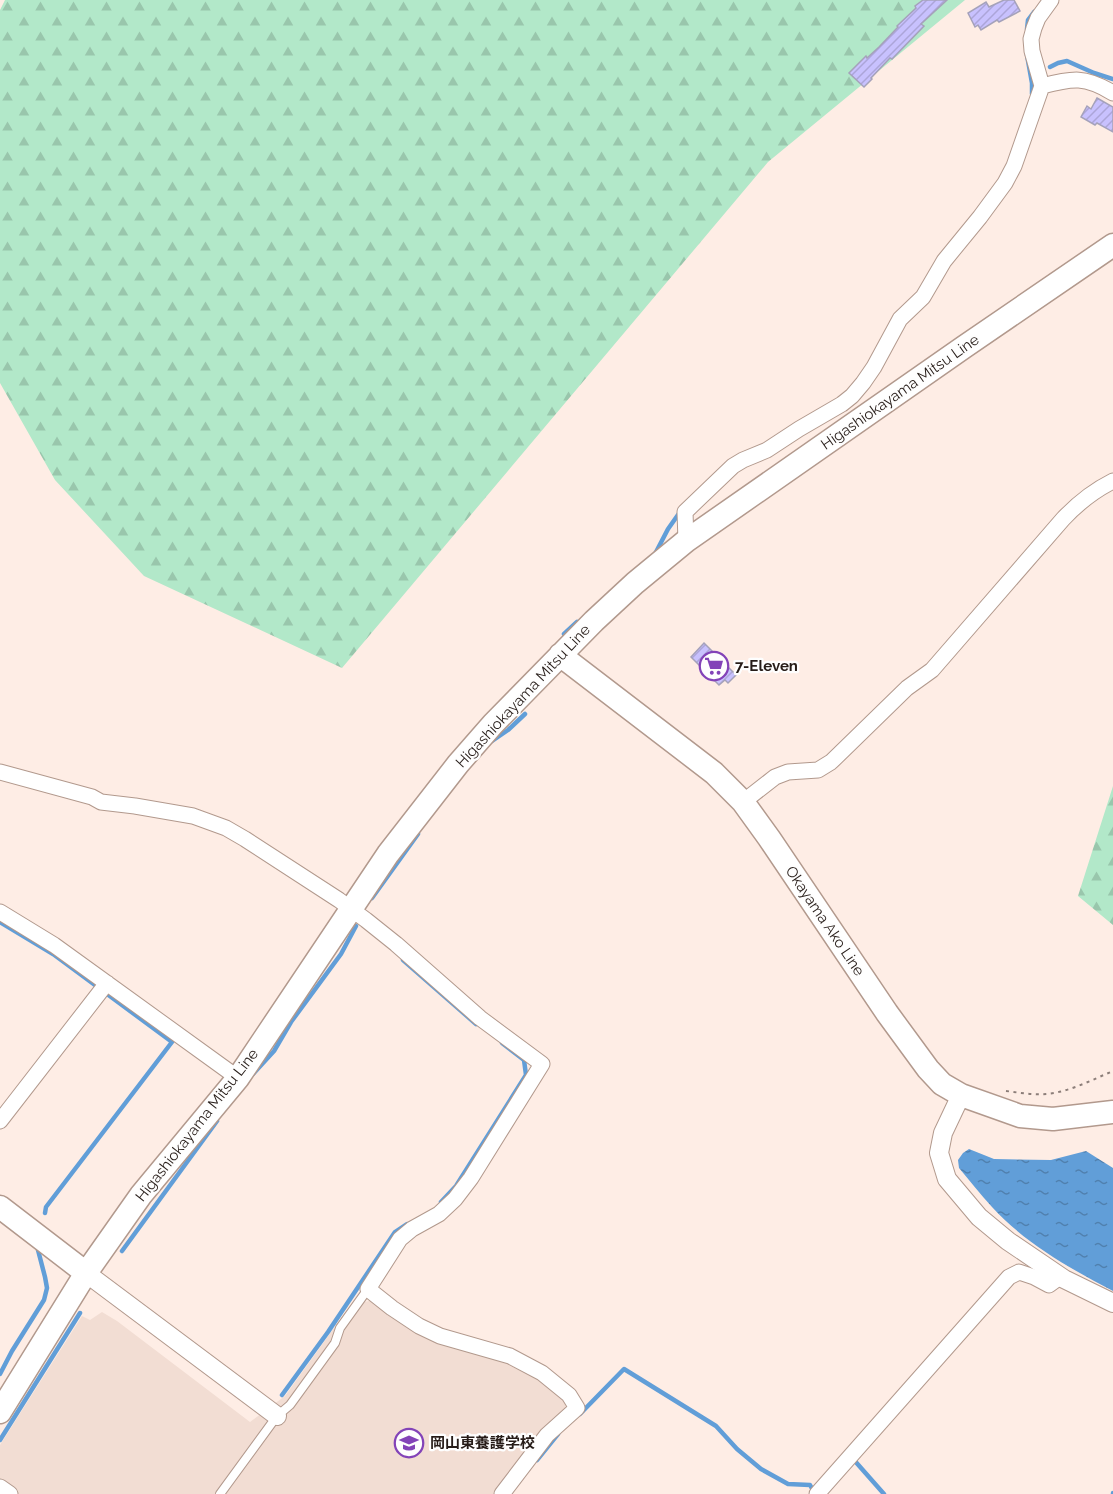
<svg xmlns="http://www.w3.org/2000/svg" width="1113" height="1494" font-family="Raleway,'Noto Sans JP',sans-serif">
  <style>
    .built { fill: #f2ddd3 }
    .forest { fill: url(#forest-firs) }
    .water { fill: url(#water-ripples) }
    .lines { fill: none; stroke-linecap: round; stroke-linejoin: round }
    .stream { stroke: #619ed8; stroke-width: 4.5 }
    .building { fill: url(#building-hatch); stroke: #a5a2ba; stroke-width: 1.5 }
    .service-casing { stroke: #b2998d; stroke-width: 10 }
    .minor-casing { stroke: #b2998d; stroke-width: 17 }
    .tertiary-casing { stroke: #b2998d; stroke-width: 20 }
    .primary-casing { stroke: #b2998d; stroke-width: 25 }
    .path { stroke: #8c7e79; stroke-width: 2; stroke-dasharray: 3 4.5; stroke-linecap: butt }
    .service { stroke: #fff; stroke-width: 8 }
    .minor { stroke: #fff; stroke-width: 15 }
    .tertiary { stroke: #fff; stroke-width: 18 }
    .primary { stroke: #fff; stroke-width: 22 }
    .labels { text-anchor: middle; stroke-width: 4.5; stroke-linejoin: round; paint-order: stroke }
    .street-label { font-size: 15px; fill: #261c18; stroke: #fefefe }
    .poi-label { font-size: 15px; font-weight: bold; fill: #261c18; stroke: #fefefe; text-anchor: start }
  </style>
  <defs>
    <pattern id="forest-firs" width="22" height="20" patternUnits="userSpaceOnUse" patternTransform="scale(1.5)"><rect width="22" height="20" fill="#b2e8c9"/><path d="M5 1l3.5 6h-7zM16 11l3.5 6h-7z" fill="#99c6ac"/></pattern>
    <pattern id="water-ripples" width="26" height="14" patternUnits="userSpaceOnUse" patternTransform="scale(1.5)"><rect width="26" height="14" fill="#619ed8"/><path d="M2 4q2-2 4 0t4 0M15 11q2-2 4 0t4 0" fill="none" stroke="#5080ae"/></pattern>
    <pattern id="building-hatch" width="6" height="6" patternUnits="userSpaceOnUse" patternTransform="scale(1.5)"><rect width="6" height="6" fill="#c8c1fe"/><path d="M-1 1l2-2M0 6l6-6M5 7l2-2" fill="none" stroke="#aca5d9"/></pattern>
  </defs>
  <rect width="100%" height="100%" fill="#feede5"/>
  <path class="built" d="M 374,1300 L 508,1362 L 540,1378 L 565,1397 L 566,1412 L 495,1494 L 17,1494 L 0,1482 L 0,1445 L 82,1316 L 90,1320 L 102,1312 L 117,1321 L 250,1422 L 285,1396 L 347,1310 L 354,1315 L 364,1302 Z"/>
  <path class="forest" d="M 5,0 L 965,0 L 768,162 L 342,668 L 144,576 L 55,480 L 0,383 L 0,10 Z
    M 1113,786 L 1113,925 L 1078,896 Z"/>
  <path class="water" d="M 969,1149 L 994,1159 L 1051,1160 L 1086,1151 L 1113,1168 L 1113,1291 C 1069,1268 1025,1243 992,1207 C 980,1194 970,1181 959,1168 L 958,1160 L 963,1153 Z"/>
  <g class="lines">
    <path class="stream" d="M 1027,29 L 1028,20 L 1034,12
      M 1027,55 L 1032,83 L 1032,94
      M 1050,67 L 1058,63 L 1067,61 L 1094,73 L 1113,79
      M 655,554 L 668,529 L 680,512
      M 564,634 L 577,622
      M 492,741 L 508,730 L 525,714
      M 372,898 L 418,834
      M 0,922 L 53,954 L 172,1042 L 46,1207 L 45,1213
      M 403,960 L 476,1024
      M 253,1074 L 274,1051 L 291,1022 L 341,954 L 356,926
      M 441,1202 L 456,1186 L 526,1075 L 524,1060 L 502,1043
      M 122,1251 L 217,1121
      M 0,1374 L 12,1351 L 44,1300 L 47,1288 L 45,1277 L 38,1250
      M 282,1395 L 328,1332 L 395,1232 L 407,1224
      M 580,1414 L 624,1369 L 716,1426 L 737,1449 L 761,1469 L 788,1484 L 810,1485 L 814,1492
      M 0,1440 L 80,1313
      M 537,1460 L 558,1434
      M 854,1460 L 884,1494
      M 1113,1494 L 1113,1493"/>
  </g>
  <path class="building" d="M 923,0 L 947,0 L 921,24 L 924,26 L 892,59 L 890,58 L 871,78 L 872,79 L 864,87 L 849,73 L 866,56 L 867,58 L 879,47 L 898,27 L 897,26 L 916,8 L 915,6 Z
    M 1004,0 L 1014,0 L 1020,11 L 999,22 L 997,20 L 981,30 L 978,25 L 975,27 L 968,13 L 986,2 L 989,7 Z
    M 1097,98 L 1113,107 L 1113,132 L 1097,123 L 1095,125 L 1081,117 L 1087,106 L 1091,109 Z
    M 704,643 L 736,675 L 728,683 L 725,680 L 719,685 L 691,657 Z"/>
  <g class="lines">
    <g class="service-casing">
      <path id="service" d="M 220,1494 L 277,1416 L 290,1405 L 335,1343 L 340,1328 L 368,1289"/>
    </g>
    <g class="minor-casing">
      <path id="minor" d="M 1042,86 C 1073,78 1085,76 1113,93
        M 686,541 L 685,512 L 733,466 L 743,460 L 767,450 L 799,429 L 842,404 L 852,396 L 863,383 L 874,367 L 900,319 L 923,297 L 944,261 L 980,217 L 1005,183 L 1014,166 L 1042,86 L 1032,51 L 1031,39 L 1034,28 L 1038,18 L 1051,0
        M 0,772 L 92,797 L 101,802 L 135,806 L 193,816 L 226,828 L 245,839 L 339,900 L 366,920 L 396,944 L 480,1018 L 542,1064 L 471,1178 L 455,1199 L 439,1214 L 412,1229 L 400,1239 L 368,1289 L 392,1308 L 419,1326 L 440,1336 L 510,1356 L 542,1373 L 569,1395 L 577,1408 L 547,1435 L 502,1494
        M 743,802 L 775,777 L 788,772 L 818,770 L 831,762 L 907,688 L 932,670 L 1063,519 C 1078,503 1093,491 1113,481
        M 0,912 L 54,945 L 238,1078
        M 0,1121 L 107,983
        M 0,1487 L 10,1494
        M 817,1494 L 1009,1277 L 1019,1272 L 1034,1277 L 1049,1285 L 1060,1277"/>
    </g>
    <g class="tertiary-casing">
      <path id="tertiary" d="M 961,1095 L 943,1133 L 939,1153 L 947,1179 L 979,1217 L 1008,1241 L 1064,1279 L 1113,1303
        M 86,1273 L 277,1416"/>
    </g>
    <g class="primary-casing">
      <path id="primary" d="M 560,655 L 714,773 L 743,802 L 769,838 L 887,1013 L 928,1069 L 942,1084 L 961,1095 L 1020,1116 L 1053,1119 L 1113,1112
        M 0,1207 L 86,1273
        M 0,1412 L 86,1273 L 141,1195 L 238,1078 L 388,854 L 458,764 L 493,724 L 594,621 L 635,583 L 686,541 L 964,347 L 1113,245"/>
    </g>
    <path class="path" d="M 1006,1091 C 1022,1093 1038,1096 1054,1093 C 1075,1089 1094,1079 1113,1071"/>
    <use href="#service" class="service"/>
    <use href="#minor" class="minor"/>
    <use href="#tertiary" class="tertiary"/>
    <use href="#primary" class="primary"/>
  </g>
  <defs>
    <g id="supermarket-ring" transform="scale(1.5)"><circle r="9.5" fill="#fefefe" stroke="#8343b8" stroke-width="1.5"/><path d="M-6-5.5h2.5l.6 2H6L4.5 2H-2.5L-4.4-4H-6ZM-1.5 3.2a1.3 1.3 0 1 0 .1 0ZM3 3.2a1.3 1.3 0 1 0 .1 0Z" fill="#8343b8"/></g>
    <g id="school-ring" transform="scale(1.5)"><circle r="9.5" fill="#fefefe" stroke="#8343b8" stroke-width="1.5"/><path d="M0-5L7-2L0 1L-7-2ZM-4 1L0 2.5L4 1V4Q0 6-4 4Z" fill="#8343b8"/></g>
  </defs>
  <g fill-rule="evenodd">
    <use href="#supermarket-ring" x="714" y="666"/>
    <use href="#school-ring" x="409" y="1443"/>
  </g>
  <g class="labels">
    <g class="street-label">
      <text transform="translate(900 392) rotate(-35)" y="5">Higashiokayama Mitsu Line</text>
      <text transform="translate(523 696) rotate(-47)" y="5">Higashiokayama Mitsu Line</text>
      <text transform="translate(825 921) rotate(56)" y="5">Okayama Ako Line</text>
      <text transform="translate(197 1125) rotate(-52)" y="5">Higashiokayama Mitsu Line</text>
    </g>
    <g class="poi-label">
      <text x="735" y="671">7-Eleven</text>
      <text x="430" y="1448">岡山東養護学校</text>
    </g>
  </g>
</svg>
